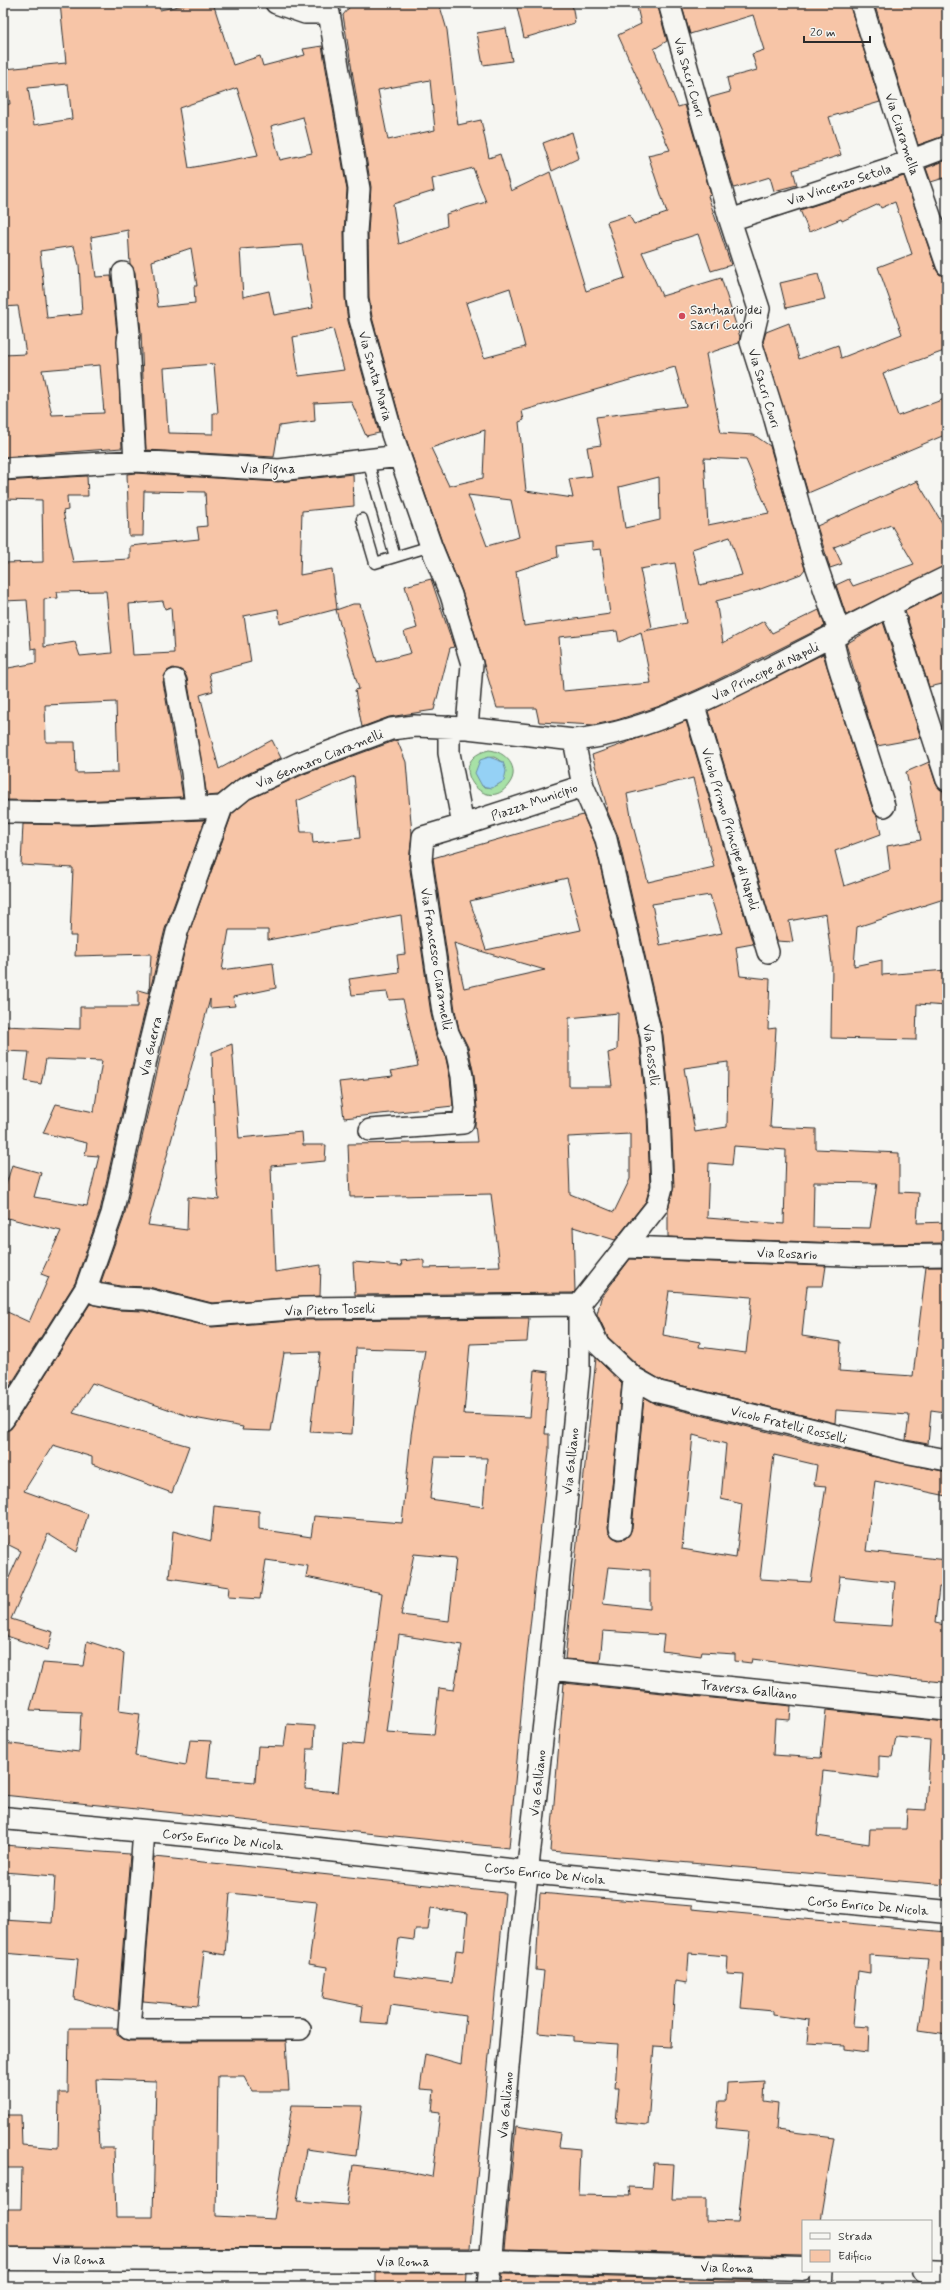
<svg xmlns="http://www.w3.org/2000/svg" width="950" height="2290" font-family="Mynerve,sans-serif">
  <style>
    .green { fill: #a7e1a6; stroke: #698668; fill-rule: evenodd }
    .water { fill: #95d1f5; stroke: #6b8fa4 }
    .building { fill: #f7c5a7; stroke: #2b2b2b; fill-rule: evenodd }
    .lines { fill: none; stroke-linecap: round; stroke-linejoin: round }
    .service-casing { stroke: #2b2b2b; stroke-width: 13 }
    .minor-casing { stroke: #2b2b2b; stroke-width: 24 }
    .tertiary-casing { stroke: #2b2b2b; stroke-width: 25 }
    .service { stroke: #f6f6f2; stroke-width: 10 }
    .minor { stroke: #f6f6f2; stroke-width: 21 }
    .tertiary { stroke: #f6f6f2; stroke-width: 22 }
    .poi-dot { fill: #d1495b; stroke: #f6f6f2; stroke-width: 1.5 }
    .labels { text-anchor: middle; stroke-width: 3; stroke-linejoin: round; paint-order: stroke }
    .street-label { font-size: 13px; fill: #2b2b2b; stroke: #f6f6f2 }
    .poi-label { font-size: 13px; fill: #2b2b2b; stroke: #f6f6f2; text-anchor: start }
  </style>
  <rect width="100%" height="100%" fill="#f6f6f2"/>
  <filter id="ink" filterUnits="userSpaceOnUse"><feTurbulence type="fractalNoise" baseFrequency=".025" numOctaves="2"/><feDisplacementMap in="SourceGraphic" scale="8" xChannelSelector="R" yChannelSelector="G"/><feConvolveMatrix kernelMatrix="1 2 1 2 8 2 1 2 1" color-interpolation-filters="sRGB"/></filter>
  <g filter="url(#ink)">
    <path class="green" d="M 489,750 C 505,751 521,768 509,784 C 486,818 442,760 489,750 ZM 494,757 C 515,766 502,794 482,786 L 485,758 Z"/>
    <path class="water" d="M 489,757 L 503,762 L 506,771 L 504,781 L 492,788 L 482,786 L 475,773 L 480,760 Z"/>
    <path class="building" d="M 60,3 L 158,3 L 160,10 L 193,3 L 213,3 L 233,65 L 260,56 L 263,66 L 305,55 L 303,49 L 322,46 L 347,190 L 344,232 L 345,298 L 348,321 L 379,433 L 366,436 L 351,401 L 314,403 L 315,421 L 279,426 L 274,457 L 146,450 L 141,332 L 135,272 L 130,264 L 128,230 L 91,237 L 96,277 L 111,276 L 117,333 L 122,448 L 3,457 L 3,355 L 26,354 L 18,306 L 3,307 L 3,105 L 10,104 L 5,69 L 66,63 ZM 68,84 L 72,119 L 34,125 L 28,88 ZM 237,88 L 258,155 L 189,168 L 179,108 ZM 303,117 L 312,153 L 280,160 L 271,126 ZM 302,245 L 313,308 L 274,315 L 269,291 L 243,297 L 240,249 ZM 74,246 L 79,265 L 82,314 L 47,318 L 40,251 ZM 191,248 L 197,286 L 194,286 L 195,303 L 158,307 L 152,261 ZM 333,329 L 344,370 L 299,376 L 293,337 ZM 214,364 L 218,413 L 213,413 L 213,434 L 168,433 L 164,368 ZM 100,365 L 104,413 L 52,415 L 42,370 Z
      M 353,3 L 439,3 L 447,30 L 458,125 L 481,120 L 489,158 L 500,154 L 511,191 L 550,172 L 586,291 L 625,278 L 607,222 L 629,215 L 634,224 L 667,213 L 648,155 L 670,150 L 618,35 L 641,24 L 636,3 L 657,3 L 667,41 L 654,49 L 678,107 L 685,105 L 711,195 L 708,196 L 731,265 L 711,271 L 698,234 L 642,252 L 662,296 L 721,278 L 740,337 L 739,343 L 706,354 L 721,433 L 754,435 L 770,446 L 805,569 L 801,574 L 758,590 L 716,601 L 723,643 L 764,621 L 772,633 L 819,610 L 825,626 L 703,687 L 660,706 L 617,720 L 594,725 L 539,722 L 536,708 L 497,708 L 462,591 L 442,542 L 403,430 L 372,317 L 369,297 L 368,232 L 371,187 L 343,15 ZM 430,80 L 435,130 L 388,140 L 378,90 ZM 473,168 L 486,202 L 446,214 L 447,226 L 399,244 L 393,204 L 434,191 L 432,179 ZM 510,288 L 525,347 L 484,358 L 466,303 ZM 675,367 L 686,406 L 596,417 L 601,445 L 587,447 L 592,476 L 569,479 L 573,498 L 526,491 L 519,422 L 524,420 L 522,411 ZM 485,430 L 483,478 L 449,486 L 431,448 ZM 704,458 L 746,460 L 769,513 L 708,525 ZM 659,477 L 660,520 L 625,528 L 619,487 ZM 468,495 L 511,500 L 519,537 L 487,546 ZM 730,537 L 742,575 L 700,585 L 692,549 ZM 592,542 L 592,550 L 601,549 L 610,614 L 524,626 L 516,571 L 558,557 L 557,546 ZM 675,563 L 686,623 L 644,631 L 652,627 L 640,569 ZM 617,631 L 619,642 L 641,632 L 651,683 L 563,691 L 559,637 Z
      M 516,3 L 572,3 L 575,23 L 524,38 Z
      M 681,3 L 849,3 L 880,102 L 829,117 L 841,155 L 793,170 L 797,185 L 774,191 L 770,177 L 734,188 L 708,98 L 730,92 L 727,78 L 757,70 L 752,54 L 764,50 L 753,15 L 690,34 Z
      M 874,3 L 947,3 L 947,135 L 918,145 Z
      M 506,28 L 512,61 L 483,65 L 477,33 Z
      M 572,132 L 579,158 L 552,171 L 543,143 Z
      M 947,160 L 947,177 L 931,182 L 926,168 Z
      M 904,176 L 936,269 L 939,274 L 947,278 L 947,350 L 883,373 L 898,416 L 947,398 L 947,434 L 808,493 L 763,342 L 766,332 L 789,323 L 799,359 L 838,345 L 841,358 L 902,334 L 878,267 L 912,254 L 895,202 L 881,208 L 879,204 L 842,221 L 841,219 L 809,232 L 800,210 Z
      M 818,274 L 825,299 L 786,308 L 780,283 Z
      M 135,473 L 278,482 L 353,474 L 354,506 L 302,511 L 300,575 L 332,569 L 337,609 L 280,624 L 278,609 L 244,616 L 251,662 L 209,673 L 213,691 L 200,695 L 219,769 L 272,740 L 281,758 L 239,778 L 218,795 L 207,796 L 187,678 L 184,672 L 173,668 L 167,671 L 163,682 L 183,797 L 77,801 L 3,800 L 3,669 L 36,663 L 36,648 L 31,649 L 27,600 L 3,601 L 3,563 L 43,562 L 42,500 L 3,499 L 3,481 L 87,476 L 88,496 L 67,496 L 68,510 L 63,511 L 73,562 L 130,559 L 130,546 L 199,539 L 197,527 L 207,526 L 205,492 L 144,491 L 143,536 L 129,536 L 127,474 ZM 106,591 L 112,653 L 80,656 L 75,642 L 44,647 L 44,599 L 58,598 L 57,592 ZM 163,601 L 165,609 L 171,607 L 174,653 L 133,655 L 129,604 ZM 116,702 L 118,772 L 76,773 L 75,742 L 46,742 L 45,705 Z
      M 917,481 L 947,531 L 947,565 L 846,615 L 836,585 L 849,579 L 853,586 L 914,564 L 891,525 L 834,547 L 842,564 L 830,568 L 817,526 Z
      M 431,579 L 454,647 L 450,648 L 434,710 L 389,717 L 362,727 L 355,690 L 359,689 L 336,610 L 353,604 L 360,604 L 377,662 L 411,653 L 404,632 L 417,628 L 405,586 Z
      M 947,590 L 947,683 L 929,687 L 905,611 Z
      M 883,622 L 921,738 L 877,746 L 846,644 Z
      M 823,654 L 873,810 L 877,816 L 881,834 L 835,851 L 844,886 L 890,870 L 887,846 L 921,840 L 906,772 L 929,762 L 936,784 L 943,791 L 947,813 L 947,898 L 857,927 L 854,966 L 882,960 L 882,975 L 947,970 L 947,1006 L 917,1004 L 916,1040 L 831,1038 L 832,964 L 826,914 L 789,921 L 793,942 L 777,941 L 708,711 Z
      M 686,721 L 753,944 L 736,947 L 740,976 L 770,979 L 768,1029 L 776,1028 L 770,1127 L 816,1129 L 816,1149 L 899,1153 L 899,1192 L 919,1193 L 917,1223 L 947,1222 L 947,1243 L 872,1244 L 668,1237 L 668,1209 L 674,1187 L 671,1113 L 663,1035 L 618,836 L 606,808 L 607,807 L 592,755 ZM 693,778 L 714,867 L 648,882 L 632,822 L 627,794 ZM 710,895 L 722,933 L 660,945 L 652,904 ZM 728,1062 L 727,1127 L 695,1132 L 684,1068 ZM 734,1146 L 786,1150 L 784,1224 L 707,1218 L 709,1163 L 732,1165 ZM 814,1182 L 877,1183 L 870,1228 L 813,1227 Z
      M 397,740 L 406,762 L 412,834 L 409,863 L 431,1014 L 436,1036 L 445,1054 L 450,1078 L 453,1106 L 344,1118 L 339,1082 L 393,1076 L 391,1071 L 418,1066 L 403,999 L 389,1000 L 387,992 L 352,995 L 349,979 L 399,972 L 397,955 L 405,954 L 401,915 L 268,940 L 268,930 L 229,930 L 222,970 L 273,963 L 276,988 L 233,997 L 235,1006 L 210,1008 L 210,999 L 148,1225 L 187,1230 L 188,1197 L 219,1200 L 216,1173 L 212,1052 L 232,1044 L 239,1138 L 302,1132 L 303,1145 L 326,1145 L 325,1161 L 271,1166 L 275,1272 L 321,1265 L 320,1296 L 212,1303 L 149,1287 L 120,1286 L 101,1282 L 124,1217 L 188,935 L 232,814 L 250,799 L 304,774 ZM 354,776 L 360,838 L 313,843 L 312,832 L 301,832 L 297,801 Z
      M 583,815 L 595,843 L 639,1038 L 647,1115 L 650,1186 L 646,1201 L 615,1240 L 573,1227 L 575,1291 L 573,1293 L 355,1295 L 353,1262 L 402,1266 L 401,1261 L 420,1259 L 424,1261 L 424,1268 L 500,1266 L 491,1194 L 350,1197 L 348,1144 L 477,1142 L 475,1125 L 477,1108 L 474,1075 L 468,1047 L 459,1029 L 455,1010 L 433,858 ZM 567,878 L 581,930 L 486,950 L 470,901 ZM 454,943 L 487,953 L 545,970 L 464,988 ZM 618,1013 L 617,1050 L 608,1053 L 612,1086 L 569,1086 L 569,1018 ZM 630,1134 L 630,1179 L 614,1212 L 570,1194 L 568,1137 Z
      M 205,820 L 165,929 L 138,1039 L 100,1211 L 75,1283 L 3,1397 L 3,1310 L 29,1322 L 49,1277 L 41,1274 L 61,1231 L 3,1217 L 3,1185 L 6,1185 L 12,1165 L 41,1173 L 34,1197 L 87,1206 L 99,1156 L 85,1155 L 87,1143 L 43,1133 L 56,1104 L 94,1112 L 102,1061 L 46,1059 L 41,1084 L 25,1081 L 29,1052 L 3,1051 L 3,1026 L 80,1029 L 80,1007 L 138,1007 L 138,990 L 149,993 L 151,954 L 75,956 L 76,936 L 70,936 L 73,868 L 21,865 L 23,824 L 78,825 Z
      M 630,1259 L 826,1266 L 823,1286 L 807,1286 L 802,1336 L 841,1342 L 839,1371 L 913,1376 L 926,1267 L 947,1267 L 945,1412 L 931,1410 L 928,1444 L 906,1440 L 909,1415 L 836,1410 L 835,1423 L 663,1381 L 641,1368 L 608,1337 L 597,1314 L 601,1298 ZM 669,1291 L 752,1297 L 746,1353 L 699,1347 L 700,1342 L 663,1335 Z
      M 90,1304 L 117,1310 L 144,1311 L 212,1327 L 304,1320 L 529,1318 L 527,1342 L 470,1344 L 464,1414 L 530,1417 L 534,1370 L 549,1372 L 545,1434 L 549,1434 L 549,1451 L 524,1683 L 509,1848 L 3,1795 L 3,1743 L 79,1752 L 81,1712 L 30,1710 L 43,1663 L 83,1666 L 87,1641 L 124,1653 L 119,1711 L 140,1714 L 135,1756 L 186,1765 L 190,1740 L 211,1741 L 207,1778 L 255,1782 L 258,1746 L 284,1747 L 287,1724 L 315,1726 L 314,1749 L 307,1749 L 305,1789 L 338,1792 L 343,1743 L 363,1745 L 382,1593 L 306,1577 L 308,1566 L 266,1560 L 260,1599 L 228,1597 L 229,1587 L 169,1578 L 173,1531 L 211,1541 L 214,1506 L 259,1511 L 259,1529 L 311,1537 L 314,1516 L 402,1523 L 411,1435 L 425,1350 L 356,1348 L 352,1434 L 310,1432 L 320,1352 L 284,1353 L 271,1431 L 242,1430 L 243,1427 L 194,1418 L 92,1383 L 73,1413 L 189,1446 L 172,1493 L 92,1464 L 92,1457 L 53,1445 L 24,1491 L 88,1514 L 77,1552 L 48,1534 L 11,1619 L 53,1632 L 48,1650 L 4,1635 L 3,1637 L 3,1591 L 21,1551 L 3,1542 L 3,1432 L 13,1426 ZM 435,1457 L 487,1458 L 483,1507 L 430,1499 ZM 414,1554 L 456,1558 L 449,1621 L 401,1615 ZM 399,1635 L 462,1645 L 454,1690 L 439,1688 L 434,1735 L 386,1732 Z
      M 596,1358 L 622,1383 L 608,1527 L 609,1533 L 618,1540 L 625,1539 L 632,1529 L 644,1397 L 656,1404 L 833,1448 L 947,1472 L 947,1496 L 875,1481 L 866,1551 L 947,1560 L 947,1588 L 939,1587 L 935,1623 L 945,1625 L 944,1643 L 947,1643 L 947,1651 L 944,1682 L 907,1679 L 752,1659 L 751,1663 L 735,1661 L 735,1654 L 702,1652 L 701,1656 L 662,1651 L 664,1635 L 603,1631 L 600,1662 L 565,1659 ZM 693,1435 L 726,1444 L 721,1499 L 742,1504 L 736,1558 L 682,1549 ZM 774,1455 L 817,1465 L 814,1485 L 826,1486 L 811,1582 L 760,1579 ZM 608,1567 L 650,1570 L 650,1609 L 603,1604 ZM 840,1576 L 895,1582 L 891,1626 L 834,1622 Z
      M 564,1683 L 791,1706 L 790,1720 L 775,1719 L 773,1755 L 821,1758 L 826,1710 L 947,1722 L 947,1885 L 550,1851 ZM 896,1737 L 930,1740 L 926,1810 L 907,1809 L 906,1829 L 870,1829 L 869,1844 L 817,1836 L 823,1771 L 879,1778 L 879,1756 L 892,1757 Z
      M 3,1845 L 130,1854 L 118,2011 L 74,1999 L 78,1959 L 3,1953 L 3,1920 L 52,1923 L 55,1876 L 3,1872 Z
      M 154,1857 L 505,1893 L 470,2248 L 3,2247 L 3,2209 L 21,2209 L 22,2168 L 3,2168 L 3,2115 L 21,2115 L 22,2145 L 58,2148 L 59,2093 L 68,2093 L 69,2028 L 117,2028 L 117,2035 L 129,2041 L 286,2041 L 289,2091 L 252,2091 L 244,2076 L 218,2076 L 216,2216 L 274,2219 L 292,2105 L 362,2106 L 356,2156 L 306,2149 L 297,2201 L 347,2205 L 353,2165 L 404,2171 L 432,2177 L 440,2113 L 432,2112 L 434,2090 L 420,2089 L 425,2054 L 461,2064 L 466,2016 L 391,2005 L 388,2024 L 361,2022 L 363,2006 L 323,1998 L 327,1967 L 309,1964 L 317,1902 L 230,1893 L 225,1955 L 204,1951 L 198,2006 L 143,2001 ZM 431,1908 L 468,1913 L 464,1951 L 456,1950 L 452,1983 L 394,1976 L 399,1938 L 414,1940 L 415,1930 L 428,1930 ZM 96,2079 L 156,2081 L 153,2217 L 116,2217 L 114,2148 L 99,2148 Z
      M 540,1893 L 692,1906 L 692,1909 L 947,1932 L 947,2034 L 919,2030 L 928,1959 L 870,1955 L 870,1973 L 858,1971 L 853,2026 L 869,2027 L 868,2052 L 845,2049 L 845,2045 L 807,2043 L 809,2020 L 773,2015 L 773,2011 L 741,2008 L 744,1975 L 727,1974 L 728,1956 L 689,1953 L 687,1983 L 675,1981 L 671,2047 L 654,2046 L 648,2125 L 616,2122 L 619,2089 L 615,2089 L 618,2044 L 573,2041 L 573,2036 L 538,2033 L 544,1971 L 536,1970 Z
      M 765,2081 L 764,2101 L 778,2103 L 776,2130 L 834,2137 L 820,2221 L 803,2221 L 803,2256 L 504,2249 L 516,2126 L 561,2133 L 559,2147 L 580,2149 L 578,2195 L 630,2196 L 629,2187 L 652,2188 L 654,2163 L 674,2164 L 672,2199 L 706,2199 L 706,2221 L 738,2222 L 748,2131 L 716,2128 L 719,2101 L 726,2101 L 727,2083 Z
      M 376,2273 L 467,2273 L 466,2287 L 376,2287 Z
      M 502,2274 L 767,2281 L 767,2287 L 500,2287 Z"/>
    <g class="lines">
      <g class="service-casing">
        <path id="service" d="M 368,461 L 395,557
          M 362,519 L 375,563 L 431,546"/>
      </g>
      <g class="minor-casing">
        <path id="minor" d="M 276,3 L 305,13 L 329,13
          M 669,3 L 730,220 L 759,309 L 751,342 L 773,412 L 813,556 L 840,634
          M 861,3 L 911,161 L 947,265
          M 329,13 L 359,189 L 356,232 L 357,298 L 360,319 L 392,434 L 431,546 L 451,595 L 472,664 L 467,728
          M 730,220 L 888,169 L 947,147
          M 123,273 L 129,333 L 128,342 L 135,461
          M 3,469 L 135,461 L 279,470 L 400,456
          M 891,607 L 947,780
          M 832,638 L 838,663 L 884,806
          M 175,680 L 192,772 L 196,807
          M 694,706 L 768,952
          M 574,740 C 635,734 696,705 750,678 C 816,645 881,609 947,577
          M 3,812 L 77,813 L 222,807 L 244,789 L 299,763 L 391,729 L 415,726 L 467,728 L 574,740 L 583,786 L 463,825 L 449,753 L 449,727
          M 370,1130 L 463,1123 L 465,1109 L 462,1076 L 456,1050 L 448,1033 L 443,1012 L 421,861 L 423,837 L 463,825
          M 626,1247 L 872,1256 L 947,1255
          M 86,1288 L 97,1294 L 119,1298 L 146,1299 L 211,1315 L 303,1308 L 579,1305
          M 579,1305 L 657,1206 L 662,1187 L 659,1114 L 651,1036 L 606,839 L 583,786
          M 581,1309 L 598,1344 L 634,1378 L 659,1392 L 904,1452 L 947,1460
          M 3,1420 L 86,1288 L 112,1214 L 150,1042 L 177,932 L 222,807
          M 620,1528 L 634,1378
          M 550,1669 L 947,1710
          M 144,1831 L 129,2029 L 300,2029
          M 488,2287 L 519,1947 L 550,1669 L 579,1371 L 579,1305
          M 821,2287 L 822,2271"/>
      </g>
      <g class="tertiary-casing">
        <path id="tertiary" d="M 3,1818 L 210,1837 L 528,1872 L 947,1912
          M 3,2259 L 490,2261 L 803,2269
          M 924,2271 L 947,2272"/>
      </g>
      <use href="#service" class="service"/>
      <use href="#minor" class="minor"/>
      <use href="#tertiary" class="tertiary"/>
    </g>
  </g>
  <circle class="poi-dot" cx="682" cy="316" r="4"/>
  <g class="labels">
    <g class="street-label">
      <text transform="translate(690 77) rotate(74)" y="5">Via Sacri Cuori</text>
      <text transform="translate(903 134) rotate(72)" y="5">Via Ciaramella</text>
      <text transform="translate(839 184) rotate(-18)" y="5">Via Vincenzo Setola</text>
      <text transform="translate(376 376) rotate(74)" y="5">Via Santa Maria</text>
      <text transform="translate(765 388) rotate(73)" y="5">Via Sacri Cuori</text>
      <text x="268" y="473">Via Pigna</text>
      <text transform="translate(765 671) rotate(-26)" y="5">Via Principe di Napoli</text>
      <text transform="translate(319 758) rotate(-22)" y="5">Via Gennaro Ciaramelli</text>
      <text transform="translate(534 801) rotate(-19)" y="5">Piazza Municipio</text>
      <text transform="translate(731 829) rotate(73)" y="5">Vicolo Primo Principe di Napoli</text>
      <text transform="translate(437 959) rotate(81)" y="5">Via Francesco Ciaramelli</text>
      <text transform="translate(150 1046) rotate(-77)" y="5">Via Guerra</text>
      <text transform="translate(652 1055) rotate(83)" y="5">Via Rosselli</text>
      <text transform="translate(787 1253) rotate(2)" y="5">Via Rosario</text>
      <text transform="translate(330 1309) rotate(-2)" y="5">Via Pietro Toselli</text>
      <text transform="translate(789 1424) rotate(14)" y="5">Vicolo Fratelli Rosselli</text>
      <text transform="translate(570 1461) rotate(-84)" y="5">Via Galliano</text>
      <text transform="translate(749 1689) rotate(6)" y="5">Traversa Galliano</text>
      <text transform="translate(537 1783) rotate(-84)" y="5">Via Galliano</text>
      <text transform="translate(223 1839) rotate(6)" y="5">Corso Enrico De Nicola</text>
      <text transform="translate(545 1873) rotate(6)" y="5">Corso Enrico De Nicola</text>
      <text transform="translate(868 1905) rotate(5)" y="5">Corso Enrico De Nicola</text>
      <text transform="translate(505 2105) rotate(-85)" y="5">Via Galliano</text>
      <text x="79" y="2264">Via Roma</text>
      <text x="403" y="2266">Via Roma</text>
      <text transform="translate(727 2267) rotate(1)" y="5">Via Roma</text>
    </g>
    <g class="poi-label">
      <text x="690" y="314">Santuario dei<tspan x="690" dy="15">Sacri Cuori</tspan></text>
    </g>
  </g>
  <rect width="950" height="2290" fill="none" stroke="#f6f6f2" stroke-width="16"/>
  <rect x="8" y="8" width="934" height="2274" fill="none" stroke="#2b2b2b" stroke-width="1.5" filter="url(#ink)"/>
  <rect x="802" y="2220" width="130" height="52" fill="#f6f6f2" stroke="#a5a5a2"/>
  <rect x="810" y="2233" width="20" height="6" fill="#f6f6f2" stroke="#a5a5a2"/>
  <text x="838" y="2240" font-size="12" fill="#2b2b2b">Strada</text>
  <rect x="810" y="2250" width="20" height="12" fill="#f7c5a7" stroke="#a5a5a2"/>
  <text x="838" y="2260" font-size="12" fill="#2b2b2b">Edificio</text>
  <path d="M804 36v6h66v-6" fill="none" stroke="#2b2b2b" stroke-width="2"/>
  <text x="810" y="36" font-size="12" fill="#2b2b2b" stroke="#f6f6f2" stroke-width="3" paint-order="stroke">20 m</text>
</svg>
